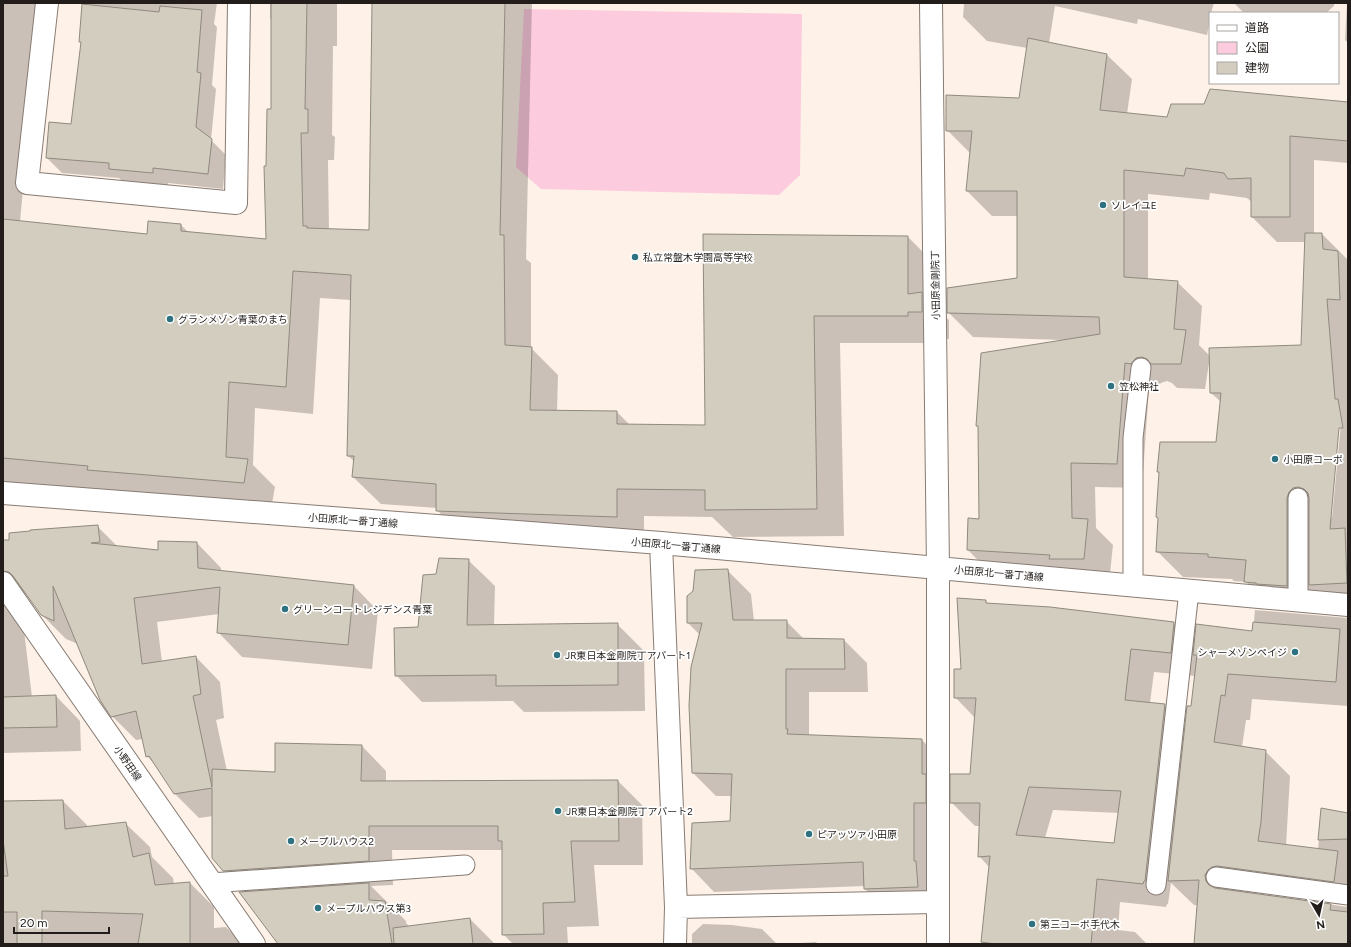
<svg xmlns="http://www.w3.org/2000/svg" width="1351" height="947" font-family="Figtree,'Noto Sans JP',sans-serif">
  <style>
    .green { fill: #fdcbde }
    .shadow { fill: #0003; fill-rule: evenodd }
    .building { fill: #d3cdc0; stroke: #8f8a7e; fill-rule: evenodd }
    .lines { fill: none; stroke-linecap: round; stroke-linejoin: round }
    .service-casing { stroke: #877b73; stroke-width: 21 }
    .minor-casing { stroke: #877b73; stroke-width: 24 }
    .service { stroke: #fff; stroke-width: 19 }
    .minor { stroke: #fff; stroke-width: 22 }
    .poi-dot { fill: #2e7282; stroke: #fff; stroke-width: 1.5 }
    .labels { text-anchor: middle; stroke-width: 3.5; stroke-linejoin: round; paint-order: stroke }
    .poi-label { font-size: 10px; fill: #221d1a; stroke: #fff; text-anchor: start }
    .street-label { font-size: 10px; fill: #221d1a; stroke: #fff }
  </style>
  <rect width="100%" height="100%" fill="#fef1e7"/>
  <path class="green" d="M 524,9 L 802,14 L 800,175 L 779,195 L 541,189 L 516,167 Z"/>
  <path class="shadow" d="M 3,3 L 40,3 L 20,222 L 148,235 L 181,225 L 189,233 L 267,240 L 267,167 L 272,110 L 272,20 L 270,18 L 270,3 L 337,3 L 337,46 L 333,46 L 332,135 L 335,137 L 334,160 L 328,160 L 329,230 L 370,231 L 373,3 L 532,3 L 526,259 L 531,263 L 531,348 L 558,375 L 557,412 L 617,412 L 630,425 L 706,426 L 704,235 L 908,237 L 935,264 L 935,306 L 949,320 L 949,339 L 934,338 L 934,343 L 840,343 L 844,536 L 733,537 L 712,517 L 644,516 L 644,544 L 464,538 L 437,510 L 437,508 L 381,504 L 353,477 L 355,462 L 348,456 L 351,300 L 320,298 L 313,414 L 255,408 L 253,465 L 275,487 L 271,509 L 3,483 Z
    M 83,3 L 217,3 L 214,24 L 217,27 L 212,85 L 216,89 L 211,140 L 226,155 L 223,189 L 168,183 L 168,188 L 125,184 L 119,178 L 62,173 L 47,158 L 72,125 L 82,43 L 80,41 Z
    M 964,3 L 1214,3 L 1211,13 L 1210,13 L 1210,20 L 1207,35 L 1138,19 L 1137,24 L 1055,6 L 1049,43 L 1107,55 L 1132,79 L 1127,114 L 1168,118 L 1348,104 L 1348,163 L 1314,160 L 1314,234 L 1322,234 L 1347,259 L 1348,263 L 1348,615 L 1335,614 L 1312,590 L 1312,611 L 1270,606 L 1246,582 L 1234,581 L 1232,579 L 1183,577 L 1158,552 L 1159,519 L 1157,517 L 1160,473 L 1158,471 L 1217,443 L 1221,402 L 1211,393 L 1210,363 L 1209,363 L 1205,389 L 1177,388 L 1172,383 L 1167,381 L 1161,383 L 1156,388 L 1149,388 L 1142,488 L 1095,487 L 1096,528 L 1113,545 L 1109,583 L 992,575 L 968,550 L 980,520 L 979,428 L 977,426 L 1063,341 L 1063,340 L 973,337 L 948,312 L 1018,279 L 1018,216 L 992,216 L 967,191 L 970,153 L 947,130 L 1020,99 L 1027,48 L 987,41 L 963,17 ZM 1210,193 L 1247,198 L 1252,202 L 1252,217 L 1277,242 L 1306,242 L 1302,346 L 1210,356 L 1199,345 L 1202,306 L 1177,282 L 1148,280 L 1148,194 L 1209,200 ZM 1339,423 L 1341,423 L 1332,518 L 1330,516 Z
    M 1234,3 L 1334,3 L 1334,6 L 1326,13 L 1244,13 Z
    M 1347,3 L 1348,3 L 1348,43 L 1345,40 Z
    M 97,526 L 118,547 L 159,551 L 197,543 L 221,568 L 221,571 L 354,586 L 378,611 L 372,669 L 242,657 L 218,632 L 219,614 L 157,622 L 162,662 L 196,657 L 220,682 L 224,718 L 216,720 L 227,771 L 276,773 L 362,746 L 386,771 L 386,782 L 618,781 L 642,805 L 643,865 L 594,865 L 599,926 L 567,927 L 568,944 L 513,944 L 503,934 L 503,850 L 392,850 L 393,885 L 371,886 L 406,921 L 406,923 L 410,927 L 470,919 L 495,944 L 283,944 L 245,893 L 223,870 L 213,816 L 199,818 L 175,794 L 158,768 L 147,756 L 143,739 L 136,740 L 112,716 L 78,644 L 66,639 L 41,614 L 26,594 L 20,597 L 32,697 L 56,696 L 80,721 L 81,751 L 3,753 L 3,553 Z
    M 468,560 L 495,586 L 494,626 L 617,624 L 644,651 L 645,711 L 524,712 L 513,701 L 422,702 L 396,675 L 419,628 L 437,575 Z
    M 727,570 L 751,594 L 754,621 L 786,621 L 804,639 L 844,640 L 867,663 L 868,692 L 809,692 L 809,736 L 922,740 L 945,763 L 941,910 L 888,912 L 865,889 L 865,886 L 714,892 L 691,868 L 731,822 L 732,796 L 716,796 L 693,773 L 700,635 L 688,623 Z
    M 985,601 L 989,604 L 1050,608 L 1174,623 L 1195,644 L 1253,632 L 1255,610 L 1348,618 L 1348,706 L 1252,699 L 1250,720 L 1246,720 L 1242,747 L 1265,751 L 1290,776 L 1286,846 L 1318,849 L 1322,809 L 1348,814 L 1348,905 L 1243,891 L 1238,891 L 1348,907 L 1348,944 L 1195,944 L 1198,905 L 1194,905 L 1171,883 L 1168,904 L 1167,904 L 1166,907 L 1120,902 L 1118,930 L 1135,932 L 1147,944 L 984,944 L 982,942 L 990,868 L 979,856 L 980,826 L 975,826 L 952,803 L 971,775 L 975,718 L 955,697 L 962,670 ZM 1154,672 L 1195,676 L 1192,707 L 1186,726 L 1165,705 L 1150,703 ZM 1053,810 L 1119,813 L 1115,844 L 1045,838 Z
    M 63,801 L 87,825 L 87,828 L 125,823 L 150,847 L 152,857 L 173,878 L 174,884 L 190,883 L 214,907 L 214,928 L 226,927 L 243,944 L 3,944 L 3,802 Z
    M 703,924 L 732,925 L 762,929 L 777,944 L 692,944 L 692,934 Z
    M 816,942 L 818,944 L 785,944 Z"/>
  <path class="building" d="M 271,3 L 307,3 L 305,109 L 308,109 L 308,133 L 301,133 L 303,226 L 307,226 L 307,228 L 369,230 L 372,3 L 505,3 L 500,235 L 504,235 L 505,345 L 532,347 L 530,410 L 617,411 L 617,424 L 705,425 L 703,234 L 908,236 L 908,294 L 922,292 L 922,312 L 908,312 L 908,316 L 814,316 L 817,509 L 705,510 L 705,490 L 617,489 L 617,517 L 436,511 L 436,484 L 352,477 L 354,456 L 347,456 L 351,275 L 293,271 L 286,387 L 229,382 L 226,457 L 248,459 L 244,483 L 87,470 L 88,466 L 3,458 L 3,219 L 147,234 L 148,221 L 181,224 L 181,231 L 266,239 L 264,166 L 266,166 L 267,109 L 271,109 Z
    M 82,4 L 159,12 L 160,6 L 202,10 L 197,72 L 201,73 L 196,127 L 212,139 L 208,174 L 153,168 L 153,173 L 109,169 L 109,163 L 46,158 L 49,122 L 71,124 L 81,42 L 79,42 Z
    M 1028,38 L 1107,54 L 1100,110 L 1167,117 L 1171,104 L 1204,104 L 1210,89 L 1348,102 L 1348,141 L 1290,136 L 1290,217 L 1251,217 L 1251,178 L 1228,179 L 1224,173 L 1186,168 L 1184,176 L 1124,170 L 1124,277 L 1178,281 L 1174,329 L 1186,330 L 1181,364 L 1151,364 L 1147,359 L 1142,357 L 1136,358 L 1131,364 L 1125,363 L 1117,464 L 1071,463 L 1072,518 L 1088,519 L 1084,559 L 1049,559 L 1050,555 L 967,550 L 968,518 L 979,519 L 978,426 L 976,426 L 981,353 L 1100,334 L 1099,317 L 947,313 L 947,288 L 1017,278 L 1017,191 L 966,191 L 972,131 L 946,131 L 946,95 L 1019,98 Z
    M 1305,233 L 1322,233 L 1323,249 L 1338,251 L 1340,300 L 1327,299 L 1335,399 L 1338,399 L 1343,428 L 1339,428 L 1330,529 L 1345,528 L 1347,583 L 1309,585 L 1309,498 L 1308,493 L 1304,489 L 1298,487 L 1293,488 L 1289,492 L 1287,498 L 1287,586 L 1256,584 L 1256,583 L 1244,582 L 1246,560 L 1208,557 L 1208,554 L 1156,552 L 1158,518 L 1156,517 L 1159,472 L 1157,472 L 1160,442 L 1216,442 L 1221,393 L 1210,393 L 1209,348 L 1301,345 Z
    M 98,525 L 100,542 L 91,543 L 158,550 L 158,541 L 197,542 L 198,568 L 354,585 L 348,645 L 217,633 L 220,587 L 134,598 L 142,664 L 196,656 L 201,694 L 193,696 L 212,787 L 212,769 L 275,772 L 275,743 L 362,745 L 361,781 L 618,780 L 619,841 L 571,841 L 575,902 L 543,903 L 544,934 L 502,935 L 502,841 L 498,841 L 498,826 L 369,826 L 369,861 L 223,871 L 212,858 L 212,788 L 174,794 L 149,756 L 146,757 L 136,711 L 111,717 L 100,700 L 53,586 L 54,621 L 41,615 L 13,576 L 9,572 L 3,571 L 3,540 L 9,540 L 9,533 L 30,531 L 30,530 Z
    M 439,558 L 469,559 L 467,625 L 618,623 L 618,685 L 496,686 L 496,675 L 395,676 L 394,628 L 418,627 L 423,575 L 436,574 Z
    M 728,569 L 733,620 L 787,620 L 787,638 L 844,639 L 845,669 L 786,669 L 786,729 L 788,729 L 787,734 L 922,739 L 922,774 L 926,774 L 926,803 L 914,803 L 914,861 L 916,861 L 918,887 L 864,889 L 863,862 L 690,869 L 692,823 L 730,821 L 732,774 L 692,773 L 689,706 L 691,667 L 702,623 L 687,623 L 687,596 L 693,591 L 695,570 Z
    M 957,598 L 986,600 L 986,603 L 1050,607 L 1174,622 L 1171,653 L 1131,649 L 1125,700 L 1165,704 L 1145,881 L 1144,881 L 1143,884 L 1097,879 L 1091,944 L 995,944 L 981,942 L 990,856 L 978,857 L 980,803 L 950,803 L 950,774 L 970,774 L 976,698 L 954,698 L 954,669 L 961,669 ZM 1029,787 L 1121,791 L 1114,843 L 1016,835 Z
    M 1253,622 L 1340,629 L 1336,682 L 1228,674 L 1225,696 L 1221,695 L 1214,742 L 1266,750 L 1261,822 L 1258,841 L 1338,851 L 1334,882 L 1217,866 L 1212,867 L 1208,870 L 1205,875 L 1206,881 L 1209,885 L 1215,888 L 1331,904 L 1330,910 L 1348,912 L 1348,944 L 1194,944 L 1199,880 L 1168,881 L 1187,706 L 1191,706 L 1197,655 L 1193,655 L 1196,624 L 1252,631 Z
    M 56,695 L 57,727 L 3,728 L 3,697 Z
    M 63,800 L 65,829 L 126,822 L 133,857 L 149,853 L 155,885 L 190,882 L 190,944 L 138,944 L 143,914 L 42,911 L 42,944 L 17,944 L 17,912 L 3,912 L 3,876 L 8,876 L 3,840 L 3,801 Z
    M 1321,808 L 1348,813 L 1348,839 L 1318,840 Z
    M 369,883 L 369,900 L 385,901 L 392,944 L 278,944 L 239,892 Z
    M 470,918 L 473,944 L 394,944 L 393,928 Z"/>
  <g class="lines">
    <g class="service-casing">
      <path id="service" d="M 1133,585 L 1133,438 L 1141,368
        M 1298,600 L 1298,498
        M 1216,877 L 1348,895
        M 211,883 L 465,865
        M 1156,885 L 1189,591"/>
    </g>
    <g class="minor-casing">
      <path id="minor" d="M 47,3 L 27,183 L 236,203 L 239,3
        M 931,3 L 938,568 L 938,944
        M 3,493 L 661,543 L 1348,605
        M 661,543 L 676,907 L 675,944
        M 3,583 L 254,944
        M 676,907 L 937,902"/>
    </g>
    <use href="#service" class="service"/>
    <use href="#minor" class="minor"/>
  </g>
  <g class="poi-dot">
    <circle cx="1103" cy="205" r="4"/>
    <circle cx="635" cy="257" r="4"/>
    <circle cx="170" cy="319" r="4"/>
    <circle cx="1111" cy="386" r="4"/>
    <circle cx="1275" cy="459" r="4"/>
    <circle cx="285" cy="609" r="4"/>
    <circle cx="1295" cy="652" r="4"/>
    <circle cx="557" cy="655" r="4"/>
    <circle cx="558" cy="811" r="4"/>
    <circle cx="809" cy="834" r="4"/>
    <circle cx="291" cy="841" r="4"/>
    <circle cx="318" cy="908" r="4"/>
    <circle cx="1032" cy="924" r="4"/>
  </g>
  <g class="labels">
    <g class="poi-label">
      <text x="1111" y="209">ソレイユE</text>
      <text x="643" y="261">私立常盤木学園高等学校</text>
      <text x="178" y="323">グランメゾン青葉のまち</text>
      <text x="1119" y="390">笠松神社</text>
      <text x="1283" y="463">小田原コーポ</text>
      <text x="293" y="613">グリーンコートレジデンス青葉</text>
      <text x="1287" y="656" text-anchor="end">シャーメゾンペイジ</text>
      <text x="565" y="659">JR東日本金剛院丁アパート1</text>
      <text x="566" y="815">JR東日本金剛院丁アパート2</text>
      <text x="817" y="838">ピアッツァ小田原</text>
      <text x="299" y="845">メープルハウス2</text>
      <text x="326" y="912">メープルハウス第3</text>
      <text x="1040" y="928">第三コーポ手代木</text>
    </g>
    <g class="street-label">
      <text transform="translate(935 285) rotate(-91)" y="4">小田原金剛院丁</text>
      <text transform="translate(353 520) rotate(4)" y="4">小田原北一番丁通線</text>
      <text transform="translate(676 545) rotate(5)" y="4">小田原北一番丁通線</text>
      <text transform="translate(999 573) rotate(5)" y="4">小田原北一番丁通線</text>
      <text transform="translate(128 763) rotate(55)" y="4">小野田線</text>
    </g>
  </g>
  <rect width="1351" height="947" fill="none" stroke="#221d1a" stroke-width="8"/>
  <rect x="1209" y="12" width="130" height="72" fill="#ffffff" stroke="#a7a5a3"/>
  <rect x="1217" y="25" width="20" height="6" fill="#ffffff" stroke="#a7a5a3"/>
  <text x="1245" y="32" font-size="12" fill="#221d1a">道路</text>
  <rect x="1217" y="42" width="20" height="12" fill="#fdcbde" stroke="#a7a5a3"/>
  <text x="1245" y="52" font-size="12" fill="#221d1a">公園</text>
  <rect x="1217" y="62" width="20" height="12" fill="#d3cdc0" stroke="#a7a5a3"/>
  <text x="1245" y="72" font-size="12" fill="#221d1a">建物</text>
  <g transform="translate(1319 915) rotate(171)" stroke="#ffffff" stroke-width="3" paint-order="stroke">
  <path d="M0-3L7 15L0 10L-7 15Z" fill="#221d1a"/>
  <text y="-6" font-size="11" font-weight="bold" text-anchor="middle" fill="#221d1a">N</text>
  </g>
  <path d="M14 927v6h95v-6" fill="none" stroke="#221d1a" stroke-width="2"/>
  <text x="20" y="927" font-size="12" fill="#221d1a" stroke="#ffffff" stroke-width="3" paint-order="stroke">20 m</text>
</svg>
